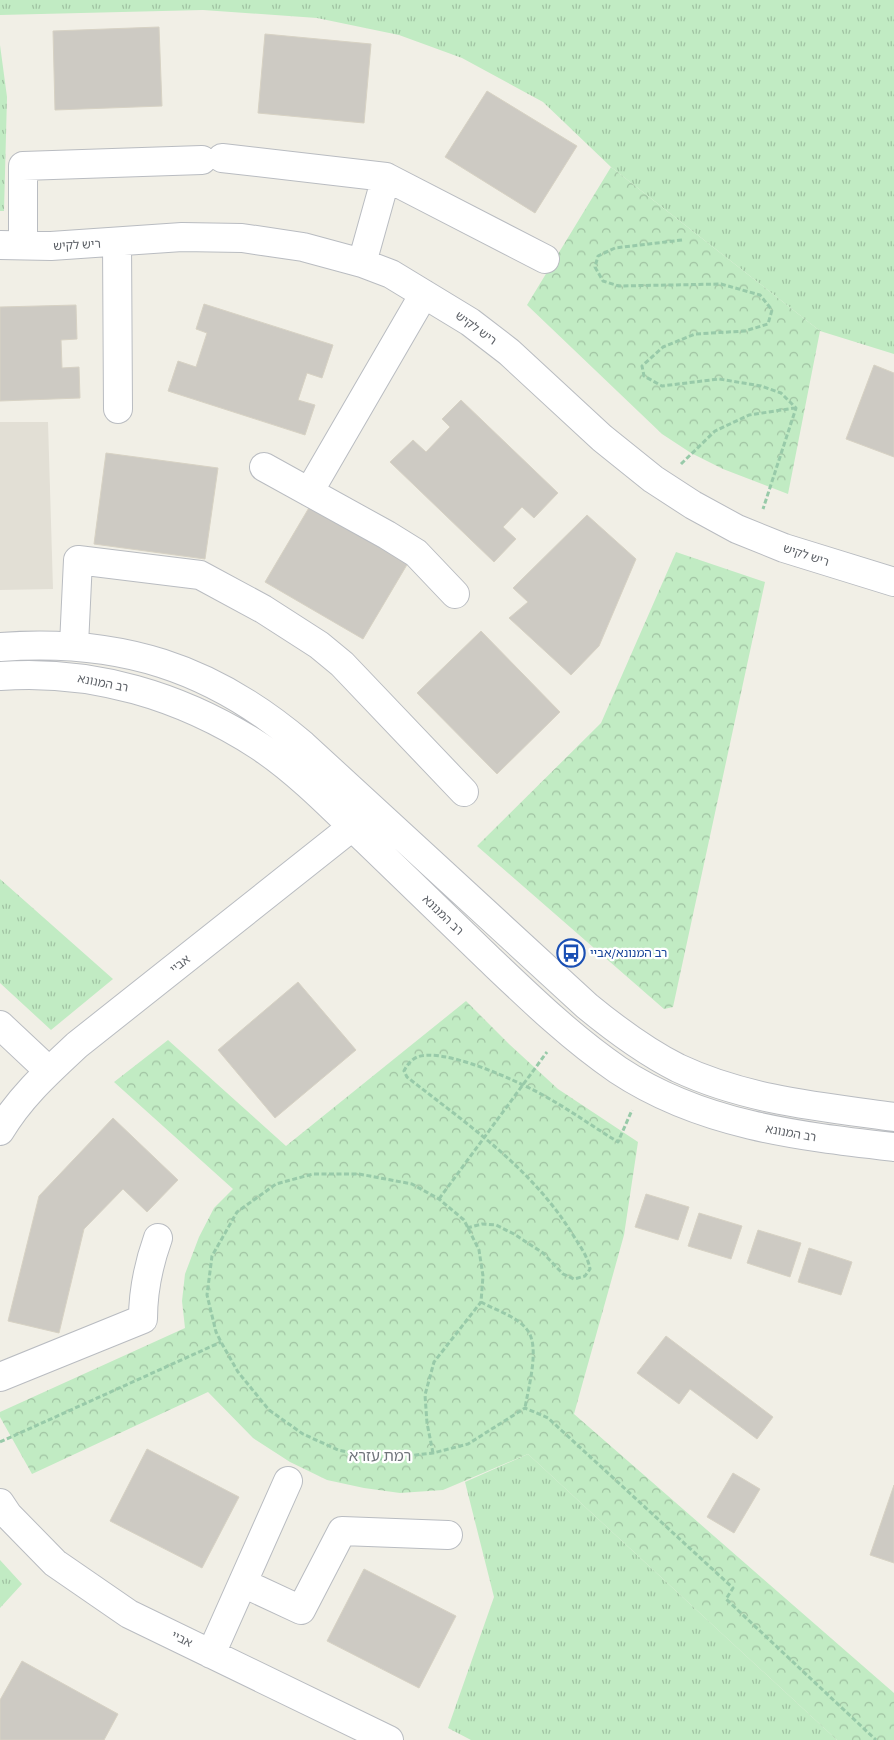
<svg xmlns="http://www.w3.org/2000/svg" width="894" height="1740" font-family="'IBM Plex Sans','Noto Sans Hebrew',sans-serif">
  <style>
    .education { fill: #e2dfd5 }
    .grass { fill: url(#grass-tufts) }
    .park { fill: url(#park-crowns) }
    .building { fill: #cdcac3; stroke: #d7d2c4 }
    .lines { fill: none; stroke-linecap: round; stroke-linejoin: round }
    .minor-casing { stroke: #b9bcc1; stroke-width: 30 }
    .path { stroke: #98caa9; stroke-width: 3; stroke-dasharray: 5 2.5; stroke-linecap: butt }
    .minor { stroke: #fff; stroke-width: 28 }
    .labels { text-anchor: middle; stroke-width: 4.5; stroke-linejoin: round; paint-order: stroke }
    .street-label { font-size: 12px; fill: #5e6268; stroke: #fff }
    .transit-label { font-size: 12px; fill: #164399; stroke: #fff; text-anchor: start }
    .quarter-label { font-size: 15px; fill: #6f747a; stroke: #fff }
  </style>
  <defs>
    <pattern id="grass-tufts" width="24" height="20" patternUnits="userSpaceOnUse" patternTransform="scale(1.25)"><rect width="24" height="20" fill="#c1ebc3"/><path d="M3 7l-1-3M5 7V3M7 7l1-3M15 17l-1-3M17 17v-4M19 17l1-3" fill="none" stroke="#a0c2a2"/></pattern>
    <pattern id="park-crowns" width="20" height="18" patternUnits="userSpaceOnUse" patternTransform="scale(1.25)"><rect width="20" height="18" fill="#c1ebc3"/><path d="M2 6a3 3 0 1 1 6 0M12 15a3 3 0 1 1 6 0" fill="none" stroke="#a0c2a2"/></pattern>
  </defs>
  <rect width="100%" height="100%" fill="#f1efe6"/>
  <path class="education" d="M 0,422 L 48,422 L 53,589 L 0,590 Z"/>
  <path class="grass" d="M 0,0 L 894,0 L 894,354 L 820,331 L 611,167 L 543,102 L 462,58 L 399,35 L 317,18 L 203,10 L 0,15 Z
    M 0,45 L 7,97 L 4,211 L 0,211 Z
    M 0,879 L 113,979 L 51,1030 L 0,983 Z
    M 528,1454 L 837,1740 L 471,1740 L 448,1728 L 494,1597 L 465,1482 Z
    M 0,1560 L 22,1584 L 0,1608 Z"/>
  <path class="park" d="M 611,167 L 820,331 L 788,494 L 723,469 L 691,453 L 662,434 L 527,305 Z
    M 676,552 L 765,582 L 673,1007 L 664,1009 L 477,846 L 601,723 Z
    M 466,1001 L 509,1044 L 558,1089 L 638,1142 L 624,1235 L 574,1414 L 894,1693 L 894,1740 L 837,1740 L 528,1454 L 443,1490 L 400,1493 L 364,1488 L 327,1480 L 290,1462 L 253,1438 L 208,1392 L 32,1474 L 0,1417 L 0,1412 L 185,1328 L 182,1301 L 185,1274 L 199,1237 L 214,1208 L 233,1189 L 114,1082 L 168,1040 L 286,1146 Z"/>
  <path class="building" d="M 159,27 L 162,106 L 55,110 L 53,31 Z
    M 265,34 L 371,44 L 364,123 L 258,113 Z
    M 487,91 L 577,146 L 535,213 L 445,157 Z
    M 204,304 L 333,345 L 322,378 L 307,373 L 298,400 L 315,405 L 305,435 L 168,391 L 178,361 L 196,367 L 207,333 L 196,329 Z
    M 76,305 L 77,339 L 61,340 L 62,368 L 79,367 L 80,398 L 0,401 L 0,307 Z
    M 874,365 L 894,373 L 894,457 L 846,439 Z
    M 461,400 L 558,493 L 534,518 L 522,507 L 503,527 L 516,539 L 494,562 L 390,462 L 413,440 L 426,452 L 450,427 L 442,419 Z
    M 106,453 L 218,468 L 205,559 L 94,544 Z
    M 310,506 L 408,563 L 363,639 L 265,582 Z
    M 587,515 L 636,559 L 599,646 L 571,675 L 509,618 L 528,602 L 513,588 Z
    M 481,631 L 560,712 L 497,774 L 417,693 Z
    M 298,982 L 356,1050 L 275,1118 L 218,1050 Z
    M 113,1118 L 178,1180 L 147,1212 L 123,1189 L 84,1229 L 59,1333 L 8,1321 L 39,1196 Z
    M 646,1194 L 689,1207 L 678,1240 L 635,1227 Z
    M 699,1213 L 742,1226 L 731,1259 L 688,1246 Z
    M 758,1230 L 801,1243 L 790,1277 L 747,1263 Z
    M 809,1248 L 852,1262 L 841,1295 L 798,1282 Z
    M 666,1336 L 773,1417 L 757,1439 L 690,1389 L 679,1404 L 637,1373 Z
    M 147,1449 L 239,1497 L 202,1568 L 110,1521 Z
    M 733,1473 L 760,1489 L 734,1533 L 707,1517 Z
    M 894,1485 L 894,1563 L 870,1555 Z
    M 364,1569 L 456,1616 L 419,1688 L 327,1641 Z
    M 22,1661 L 118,1714 L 104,1740 L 0,1740 L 0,1700 Z"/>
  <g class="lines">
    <g class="minor-casing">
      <path id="minor" d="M 222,158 L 386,177 L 545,259
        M 117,242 L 118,409
        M 0,245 L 51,246 L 182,237 L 242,238 L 303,247 L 362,263 L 391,274 L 470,322 L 509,352 L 602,438 L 653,479 L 693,505 L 737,529 L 784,548 L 894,582
        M 23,245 L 23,166 L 202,160
        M 362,263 L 386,177
        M 264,467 L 387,535 L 416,553 L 455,594
        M 309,492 L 424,294
        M 74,645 L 78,560 L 200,575 L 263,609 L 319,645 L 342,664 L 464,792
        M 0,647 C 119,638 212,667 303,745 L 587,1006 C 615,1029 646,1052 678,1068 C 746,1100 821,1107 894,1117
        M 0,676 C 92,669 182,696 259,746 C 297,771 333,808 366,840 C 406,879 447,918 487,957 C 529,997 570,1037 618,1070 C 701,1125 798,1136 894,1147
        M 0,1025 L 49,1071
        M 0,1131 C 20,1097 48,1072 77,1045 L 367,815
        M 0,1377 L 143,1319 C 143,1290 148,1266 158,1238
        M 0,1503 L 8,1515 L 55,1563 L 129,1614 L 389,1740
        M 243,1583 L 301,1610 L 342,1531 L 448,1535
        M 211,1654 L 288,1481"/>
    </g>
    <path class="path" d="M 682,240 L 615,248 L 598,256 L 595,267 L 603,281 L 619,286 L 721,284 L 760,295 L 772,310 L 768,324 L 745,331 L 695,334 L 663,347 L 642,366 L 644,376 L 662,386 L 719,379 L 761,386 L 781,393 L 796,408 L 763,509
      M 681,464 L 715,431 L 749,415 L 795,408
      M 439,1199 L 547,1052
      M 467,1228 L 482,1224 L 496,1225 L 514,1234 L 543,1253 L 563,1274 L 574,1279 L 585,1276 L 590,1269 C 588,1257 580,1246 573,1235 C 532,1168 468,1125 407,1077 L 404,1071 C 407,1065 411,1060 417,1057 C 440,1048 501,1074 523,1085 C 556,1100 587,1123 618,1142 L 632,1110
      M 481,1302 C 495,1310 519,1317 528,1331 C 540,1348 528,1389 525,1408
      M 0,1442 L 221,1342
      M 433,1453 L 427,1423 L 425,1395 L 434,1362 L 481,1302 L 483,1276 L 479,1250 L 464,1220 L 439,1199 L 412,1184 L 359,1174 L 313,1174 L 276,1184 L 237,1212 L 212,1256 L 207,1295 L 216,1332 L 221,1342 L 238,1372 L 269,1410 L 303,1434 L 338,1450 L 380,1459 L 433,1453 L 468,1444 L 525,1408 L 548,1418 L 733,1588 L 726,1599 L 876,1740"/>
    <use href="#minor" class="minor"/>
  </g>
  <defs>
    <g id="bus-ring" transform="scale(1.4375)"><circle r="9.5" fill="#fff" stroke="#1a4fb4" stroke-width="1.5"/><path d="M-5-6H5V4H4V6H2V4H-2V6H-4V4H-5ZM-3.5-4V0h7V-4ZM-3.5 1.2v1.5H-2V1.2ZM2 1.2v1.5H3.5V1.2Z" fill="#1a4fb4"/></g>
  </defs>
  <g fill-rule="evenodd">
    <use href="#bus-ring" x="571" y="953"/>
  </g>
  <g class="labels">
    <g class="street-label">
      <text transform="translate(77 245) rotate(-3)" y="4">ריש לקיש</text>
      <text transform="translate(476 328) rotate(36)" y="4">ריש לקיש</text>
      <text transform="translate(806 555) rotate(18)" y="4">ריש לקיש</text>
      <text transform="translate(103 683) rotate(11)" y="4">רב המנונא</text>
      <text transform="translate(443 915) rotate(44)" y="4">רב המנונא</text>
      <text transform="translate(180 964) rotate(-38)" y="4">אביי</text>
      <text transform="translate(791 1133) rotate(10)" y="4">רב המנונא</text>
      <text transform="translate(182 1639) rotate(26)" y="4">אביי</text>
    </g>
    <g class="transit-label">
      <text x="590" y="957">רב המנונא/אביי</text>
    </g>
    <g class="quarter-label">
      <text x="380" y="1461">רמת עזרא</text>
    </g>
  </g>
</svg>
